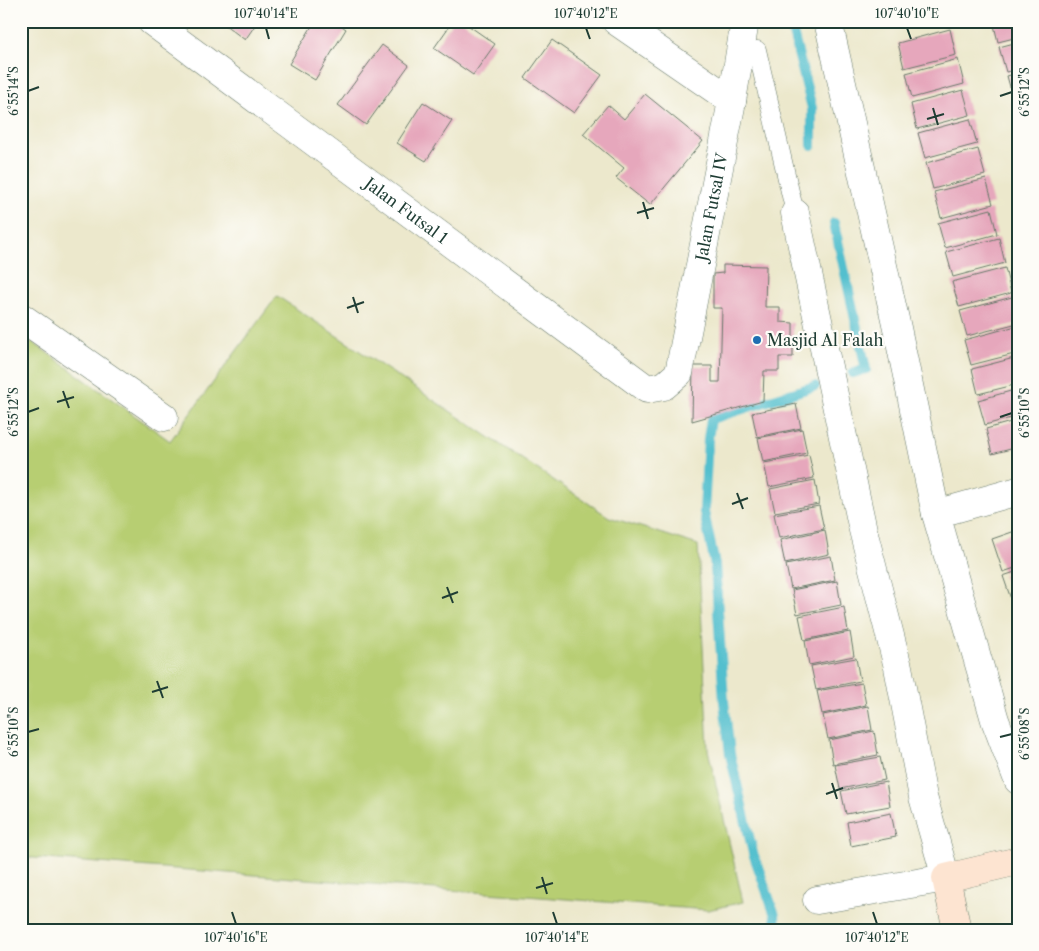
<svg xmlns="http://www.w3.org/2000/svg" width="1039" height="951" font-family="'Libre Caslon Text',serif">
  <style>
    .green { fill: #b7ce72; stroke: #6b8653 }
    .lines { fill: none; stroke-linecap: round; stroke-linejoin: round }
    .stream { stroke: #53bfce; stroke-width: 10 }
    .building { fill: #e6a7bc }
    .lane-casing { stroke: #677969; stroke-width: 19 }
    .street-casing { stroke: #677969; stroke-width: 29 }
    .secondary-casing { stroke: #677969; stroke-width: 29 }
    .lane { stroke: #fff; stroke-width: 18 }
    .street { stroke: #fff; stroke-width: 28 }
    .secondary { stroke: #fde4d1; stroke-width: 28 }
    .ticks { fill: none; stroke: #1f3d34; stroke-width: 2 }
    .poi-dot { fill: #1f6fb2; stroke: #fdfcf7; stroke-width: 2 }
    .labels { text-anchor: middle; stroke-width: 4.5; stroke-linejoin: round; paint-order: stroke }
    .street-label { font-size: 16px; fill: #1f3d34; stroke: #fdfcf7 }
    .poi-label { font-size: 16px; fill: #1f3d34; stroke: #fdfcf7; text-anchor: start }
    .neatline { fill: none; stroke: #1f3d34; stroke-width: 2 }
    .ticks-label { font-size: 12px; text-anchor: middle; fill: #1f3d34 }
  </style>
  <rect width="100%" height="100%" fill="#fdfcf7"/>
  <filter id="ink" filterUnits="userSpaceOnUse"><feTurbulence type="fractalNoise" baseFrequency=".02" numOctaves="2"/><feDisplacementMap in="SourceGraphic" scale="10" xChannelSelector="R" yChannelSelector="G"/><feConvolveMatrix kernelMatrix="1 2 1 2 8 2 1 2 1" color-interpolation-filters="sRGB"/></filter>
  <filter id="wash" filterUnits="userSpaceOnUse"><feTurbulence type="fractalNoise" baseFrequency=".0096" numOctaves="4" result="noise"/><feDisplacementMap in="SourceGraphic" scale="20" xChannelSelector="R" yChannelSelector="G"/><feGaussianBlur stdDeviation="1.12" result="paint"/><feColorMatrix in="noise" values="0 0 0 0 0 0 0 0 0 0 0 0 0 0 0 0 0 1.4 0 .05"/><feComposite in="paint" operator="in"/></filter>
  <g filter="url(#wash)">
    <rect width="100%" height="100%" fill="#ece8cc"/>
    <path class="green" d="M 277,296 L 609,517 L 698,545 L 708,750 L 743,902 L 708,910 L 21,857 L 21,334 L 170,441 Z"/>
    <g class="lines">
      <path class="stream" d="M 790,21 L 812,108 L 812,145
        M 834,223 L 866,369 L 853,373
        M 776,930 L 775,915 L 753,853 L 730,754 L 724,701 L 715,565 L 704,512 L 708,439 L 711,419 L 815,386"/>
    </g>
    <g id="blocks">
      <path class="building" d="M 226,21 L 258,21 L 245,40 L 224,24 Z
        M 315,21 L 335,21 L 346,29 L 315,80 L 289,64 Z
        M 453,21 L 462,21 L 495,44 L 473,75 L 434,48 Z
        M 993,21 L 1018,21 L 1018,37 L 998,42 Z
        M 950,29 L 956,55 L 904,68 L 898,43 Z
        M 552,40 L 602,75 L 574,113 L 525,78 Z
        M 1018,42 L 1018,69 L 1006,72 L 999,47 Z
        M 382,45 L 409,65 L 366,125 L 338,105 Z
        M 958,59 L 964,84 L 912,98 L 906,73 Z
        M 1018,73 L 1018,125 L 1017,125 L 1011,102 L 1014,101 L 1007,76 Z
        M 963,90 L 970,115 L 917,129 L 911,104 Z
        M 645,94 L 703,141 L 650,205 L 616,178 L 624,168 L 583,134 L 608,105 L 624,119 Z
        M 423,102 L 452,121 L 426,161 L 397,143 Z
        M 970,119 L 977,144 L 925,158 L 918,133 Z
        M 978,149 L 985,175 L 933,189 L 926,163 Z
        M 986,179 L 993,204 L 941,218 L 934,192 Z
        M 991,209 L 997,234 L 945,248 L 938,223 Z
        M 999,238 L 1005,263 L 953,277 L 946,252 Z
        M 723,265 L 766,266 L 765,307 L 780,307 L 780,322 L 793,323 L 793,357 L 779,357 L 779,371 L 764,371 L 763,401 L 692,421 L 693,366 L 712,366 L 712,382 L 720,382 L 722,308 L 713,308 L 713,274 L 723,273 Z
        M 1005,268 L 1011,293 L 959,307 L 952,282 Z
        M 1012,297 L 1018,318 L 1018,323 L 967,336 L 960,311 Z
        M 1016,326 L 1018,332 L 1018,353 L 971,365 L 964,340 Z
        M 1018,357 L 1018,384 L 978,394 L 972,369 Z
        M 1018,389 L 1018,416 L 985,425 L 978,400 Z
        M 796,404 L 801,428 L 757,437 L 752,413 Z
        M 1018,420 L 1018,447 L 992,454 L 986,429 Z
        M 802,429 L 807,453 L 763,462 L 758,438 Z
        M 809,455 L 814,478 L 769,487 L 764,463 Z
        M 815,480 L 819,504 L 775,512 L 770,489 Z
        M 819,506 L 824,529 L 779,538 L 774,514 Z
        M 825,530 L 829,554 L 785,564 L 780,540 Z
        M 1018,530 L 1018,567 L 1003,572 L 992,539 Z
        M 831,556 L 835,580 L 791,589 L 786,565 Z
        M 1018,571 L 1018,603 L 1013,605 L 1003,576 Z
        M 837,581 L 841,605 L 797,614 L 792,590 Z
        M 844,607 L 848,631 L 804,640 L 799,616 Z
        M 850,632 L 854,656 L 809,665 L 805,641 Z
        M 856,658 L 860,681 L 816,690 L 811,666 Z
        M 862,683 L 866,705 L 822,714 L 817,691 Z
        M 868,706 L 872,730 L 828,739 L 823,715 Z
        M 874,731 L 878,755 L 833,764 L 829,740 Z
        M 880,757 L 885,780 L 840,789 L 835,765 Z
        M 886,782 L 890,806 L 846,814 L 841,791 Z
        M 891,813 L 896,837 L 851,846 L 847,822 Z"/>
    </g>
  </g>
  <g filter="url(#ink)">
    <use href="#blocks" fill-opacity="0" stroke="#677969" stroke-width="1"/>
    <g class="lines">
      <g class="lane-casing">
        <path id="lane" d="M 757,50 L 795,213"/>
      </g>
      <g class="street-casing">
        <g id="street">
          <path id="s1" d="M 151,21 L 647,389 L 664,386 L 679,373 L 732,101 L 745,21"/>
          <path d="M 616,21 L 732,101"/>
          <path d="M 828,21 L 897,328 L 936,514 L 995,720 L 1018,780"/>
          <path d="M 795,213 L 863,530 L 898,667 L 923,797 L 946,878 L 817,900"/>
          <path d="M 21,317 L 164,417"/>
          <path d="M 936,514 L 1018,491"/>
        </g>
      </g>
      <g class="secondary-casing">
        <path id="secondary" d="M 957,930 L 946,878 L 1018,861"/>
      </g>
      <use href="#lane" class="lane"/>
      <use href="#street" class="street"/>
      <use href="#secondary" class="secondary"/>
    </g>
  </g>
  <path class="ticks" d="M 266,28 L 269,39M 586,28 L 590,39M 907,28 L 911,39M 28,91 L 39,87M 1000,96 L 1012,92M 933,108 L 938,125M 927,119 L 944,114M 643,202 L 648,219M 637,213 L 654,208M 353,297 L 358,313M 347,308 L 364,302M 63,391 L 69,408M 57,402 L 74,397M 28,412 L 39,408M 1000,417 L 1012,413M 737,493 L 743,509M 732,504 L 748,498M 447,587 L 453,603M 442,598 L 458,592M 157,681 L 163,698M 152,692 L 168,687M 28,732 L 39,729M 1000,737 L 1012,734M 832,783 L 837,799M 826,794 L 843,788M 542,877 L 547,894M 536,888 L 553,883M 232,912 L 236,924M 553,912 L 557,924M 873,912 L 877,924"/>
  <circle class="poi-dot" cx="757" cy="340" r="5"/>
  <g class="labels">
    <g class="street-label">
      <text dy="6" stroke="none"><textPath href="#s1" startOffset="824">Jalan Futsal IV</textPath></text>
      <text dy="6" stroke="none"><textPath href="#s1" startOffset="318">Jalan Futsal 1</textPath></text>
    </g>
    <g class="poi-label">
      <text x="767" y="346">Masjid Al Falah</text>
    </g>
  </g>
  <rect width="1039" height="951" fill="none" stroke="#fdfcf7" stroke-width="55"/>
  <rect x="28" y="28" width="984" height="896" class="neatline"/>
  <g class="ticks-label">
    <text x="266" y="18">107°40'14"E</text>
    <text x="586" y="18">107°40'12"E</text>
    <text x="907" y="18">107°40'10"E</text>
    <text transform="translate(14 91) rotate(-90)" y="4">6°55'14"S</text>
    <text transform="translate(1025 92) rotate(-90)" y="4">6°55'12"S</text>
    <text transform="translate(14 412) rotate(-90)" y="4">6°55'12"S</text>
    <text transform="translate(1025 413) rotate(-90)" y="4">6°55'10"S</text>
    <text transform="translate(14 732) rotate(-90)" y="4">6°55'10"S</text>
    <text transform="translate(1025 734) rotate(-90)" y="4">6°55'08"S</text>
    <text x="236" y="942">107°40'16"E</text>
    <text x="557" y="942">107°40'14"E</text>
    <text x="877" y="942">107°40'12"E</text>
  </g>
</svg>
